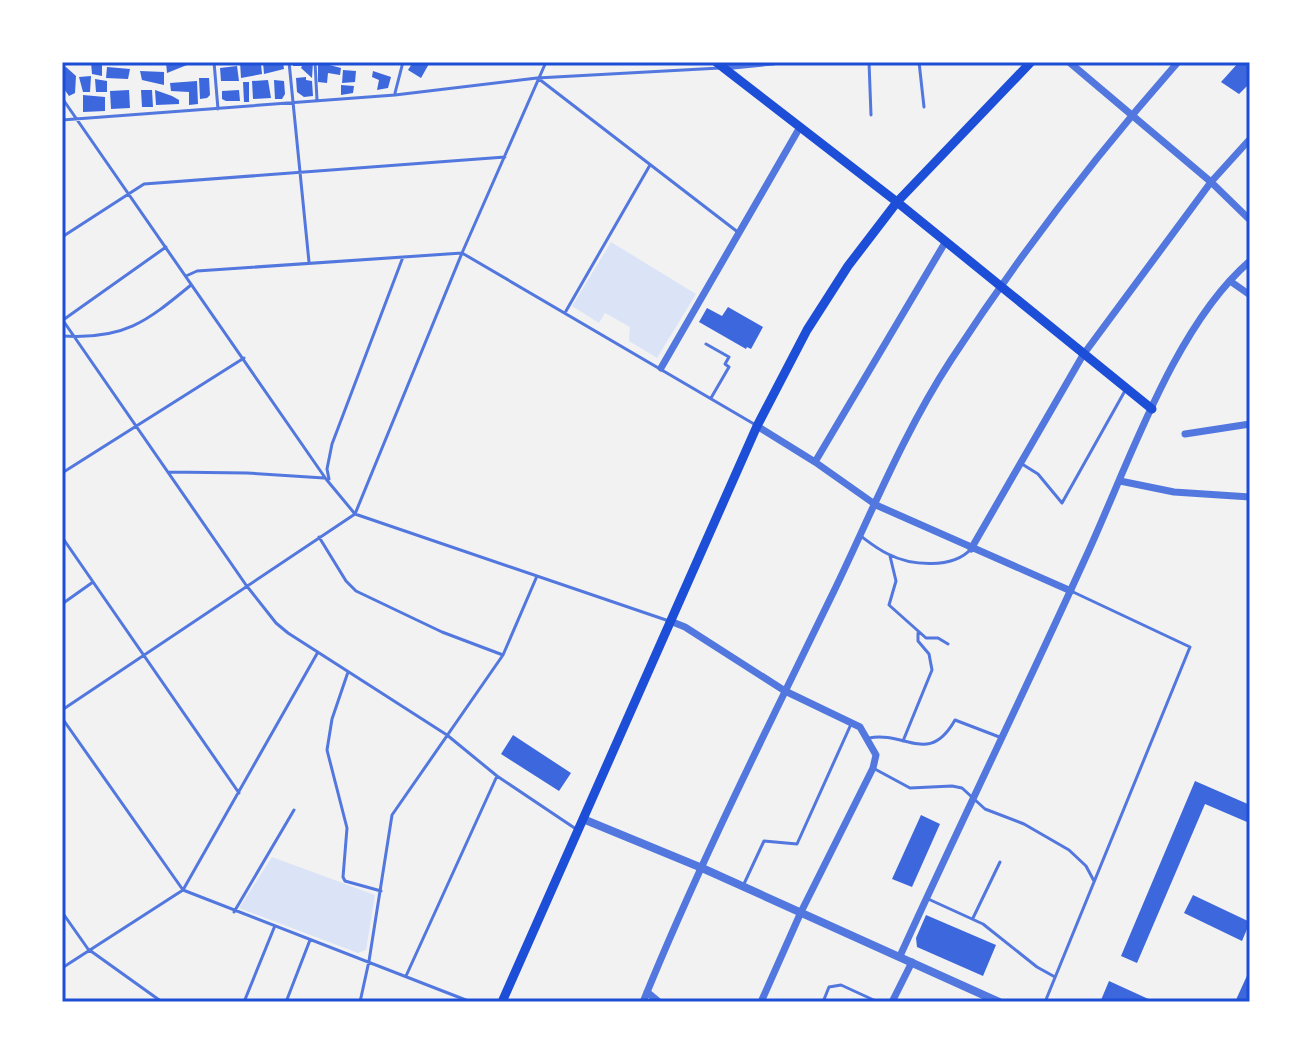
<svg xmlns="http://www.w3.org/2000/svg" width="1312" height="1064" font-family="Signika,sans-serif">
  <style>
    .green { fill: #dbe4f7 }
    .building { fill: #3d67dc }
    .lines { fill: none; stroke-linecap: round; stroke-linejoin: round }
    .service { stroke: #5277de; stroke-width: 3 }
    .minor { stroke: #5277de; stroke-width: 7 }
    .tertiary { stroke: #5277de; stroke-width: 8 }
    .secondary { stroke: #1d4ed8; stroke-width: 9 }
    .neatline { fill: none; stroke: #1d4ed8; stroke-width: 3 }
  </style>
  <rect width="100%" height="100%" fill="#f2f2f2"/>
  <path class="green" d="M 611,242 L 696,294 L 657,358 L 629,341 L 630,327 L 605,313 L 599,323 L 572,306 Z
    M 272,857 L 375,895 L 366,950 L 358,953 L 239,908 Z"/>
  <path class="building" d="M 91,62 L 102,62 L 102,76 L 92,74 Z
    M 166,62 L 187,62 L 187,65 L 167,73 Z
    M 240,62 L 259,62 L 261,64 L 262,74 L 241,78 Z
    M 263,62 L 283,62 L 284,69 L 264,74 Z
    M 293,62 L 313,62 L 312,78 L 301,68 L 302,66 L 293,66 Z
    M 318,62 L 341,68 L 340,75 L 328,73 L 327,83 L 318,82 Z
    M 413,62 L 430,62 L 421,78 L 408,70 Z
    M 1239,62 L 1250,62 L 1250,83 L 1239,94 L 1221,82 Z
    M 237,66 L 239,81 L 221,81 L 220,68 Z
    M 66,67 L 76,76 L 75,93 L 69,96 L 62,86 L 62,69 Z
    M 107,67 L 130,69 L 128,79 L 106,78 Z
    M 343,70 L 356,71 L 355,82 L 342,83 Z
    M 140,71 L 164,72 L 164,85 L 142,80 Z
    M 373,71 L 391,77 L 388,88 L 377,90 L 379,80 L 372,77 Z
    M 91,76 L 90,92 L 83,92 L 79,77 Z
    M 306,77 L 306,80 L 312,81 L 313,96 L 304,97 L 297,92 L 296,78 Z
    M 199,78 L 209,78 L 210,95 L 207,98 L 200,99 Z
    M 95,79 L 107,81 L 107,92 L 96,92 Z
    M 268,80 L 271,98 L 253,99 L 252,81 Z
    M 274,80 L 284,81 L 285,94 L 282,99 L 275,99 Z
    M 197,81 L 198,104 L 189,105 L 189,92 L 171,91 L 170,83 Z
    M 243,82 L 249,82 L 249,102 L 244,102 Z
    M 341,85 L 354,86 L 353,93 L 341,95 Z
    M 129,90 L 130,108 L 111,109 L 110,91 Z
    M 141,90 L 152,90 L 153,107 L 142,107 Z
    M 155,90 L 172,96 L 179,100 L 179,104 L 156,105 Z
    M 239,90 L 240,101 L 226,101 L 222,99 L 222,91 Z
    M 83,95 L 105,97 L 105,111 L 83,112 Z
    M 728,307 L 763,327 L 751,349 L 747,347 L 746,349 L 699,322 L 707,308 L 722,316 Z
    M 513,735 L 571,773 L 559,791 L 501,754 Z
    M 1195,781 L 1250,805 L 1250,816 L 1247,822 L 1205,804 L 1137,963 L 1121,956 Z
    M 921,815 L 940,824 L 912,887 L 892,879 Z
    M 1193,895 L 1250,922 L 1242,941 L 1184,913 Z
    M 926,915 L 996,945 L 983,976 L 917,947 L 916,938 Z
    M 1250,969 L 1250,1002 L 1235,1002 Z
    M 1109,981 L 1155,1002 L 1106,1002 L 1101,1000 Z"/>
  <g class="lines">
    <path class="service" d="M 214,62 L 218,109
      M 289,62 L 309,262
      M 315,62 L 317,100
      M 869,62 L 871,115
      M 919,62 L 924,107
      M 539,79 L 739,233
      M 395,93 L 403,62
      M 62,98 L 326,479 L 355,514
      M 62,120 L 395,95 L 537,78 L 720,68
      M 62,237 L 144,184 L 505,157
      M 186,276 L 197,271 L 462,253 L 754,424
      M 566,311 L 650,165
      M 62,319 L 246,585 L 276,623 L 288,633 L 447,735 L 497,776 L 576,829
      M 63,320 L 166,247
      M 62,336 C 124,340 146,322 191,285
      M 706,344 L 729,357 L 725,364 L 729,367 L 711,398
      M 1022,464 L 1038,474 L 1062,503 L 1126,389
      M 168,472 L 247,473 L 324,478
      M 62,473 L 244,358
      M 329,479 L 327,469 L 332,444 L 403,257
      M 355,514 L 669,621
      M 62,537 L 239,793
      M 319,537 L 346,581 L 356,591 L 442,632 L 503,655
      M 862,537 C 870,543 879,550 888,554 C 911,566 953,569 971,549
      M 890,556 L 896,581 L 889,605 L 926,638 L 938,638 L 948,644
      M 62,604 L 93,582
      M 348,672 L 332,719 L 327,750 L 347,828 L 343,877 L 345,881 L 381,891
      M 62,710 L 355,514 L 462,253 L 546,62
      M 62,718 L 183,890 L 471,1002
      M 869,738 C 906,731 929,766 955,720 L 1002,738
      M 903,741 L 932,670 L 929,654 L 918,641 L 918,633
      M 873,768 L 910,788 L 952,786 L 962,788 L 985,809 L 1024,824 L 1069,850 L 1086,866 L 1094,881
      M 743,886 L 764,841 L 797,844 L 852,722
      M 926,898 L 983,924 L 1037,967 L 1055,977
      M 62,912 L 88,949 L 162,1002
      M 234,912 L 294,810
      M 973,918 L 1000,862
      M 62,968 L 183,890 L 318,652
      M 406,976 L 497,776
      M 244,1002 L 274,928
      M 286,1002 L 310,940
      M 360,1002 L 369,961 L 392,815 L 503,655 L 537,576
      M 823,1002 L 829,987 L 841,985 L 878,1002
      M 1045,1002 L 1190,647 L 1071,591"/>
    <path class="minor" d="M 1069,62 L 1211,182 L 1250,220
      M 723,67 L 773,62
      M 1230,281 L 1250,295
      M 661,368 L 800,127
      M 757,426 L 815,462 L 876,505 L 1071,591
      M 1185,434 L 1250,424
      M 815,462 L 946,241
      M 1120,481 L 1174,492 L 1250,497
      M 971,549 L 1083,355 L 1211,182 L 1250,139
      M 670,621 L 685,627 L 785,691 L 860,727 L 876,755 L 873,768 L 801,912 L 761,1002
      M 900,956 C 960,824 1024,693 1084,561 C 1127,469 1173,327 1250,261
      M 647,992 L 659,1002
      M 643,1002 C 700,862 768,727 834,591 C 871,514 904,432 951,360 C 1018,257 1097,154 1178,62
      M 892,1002 L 912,962"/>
    <path class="tertiary" d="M 583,819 L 702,868 L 999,1002"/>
    <path class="secondary" d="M 716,62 L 897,202 L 1152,409
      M 502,1002 L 757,426 L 807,330 L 848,266 L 897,202 L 1031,62"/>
  </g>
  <rect width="1312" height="1064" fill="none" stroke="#ffffff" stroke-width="128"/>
  <rect x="64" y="64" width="1184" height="936" class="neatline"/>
</svg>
